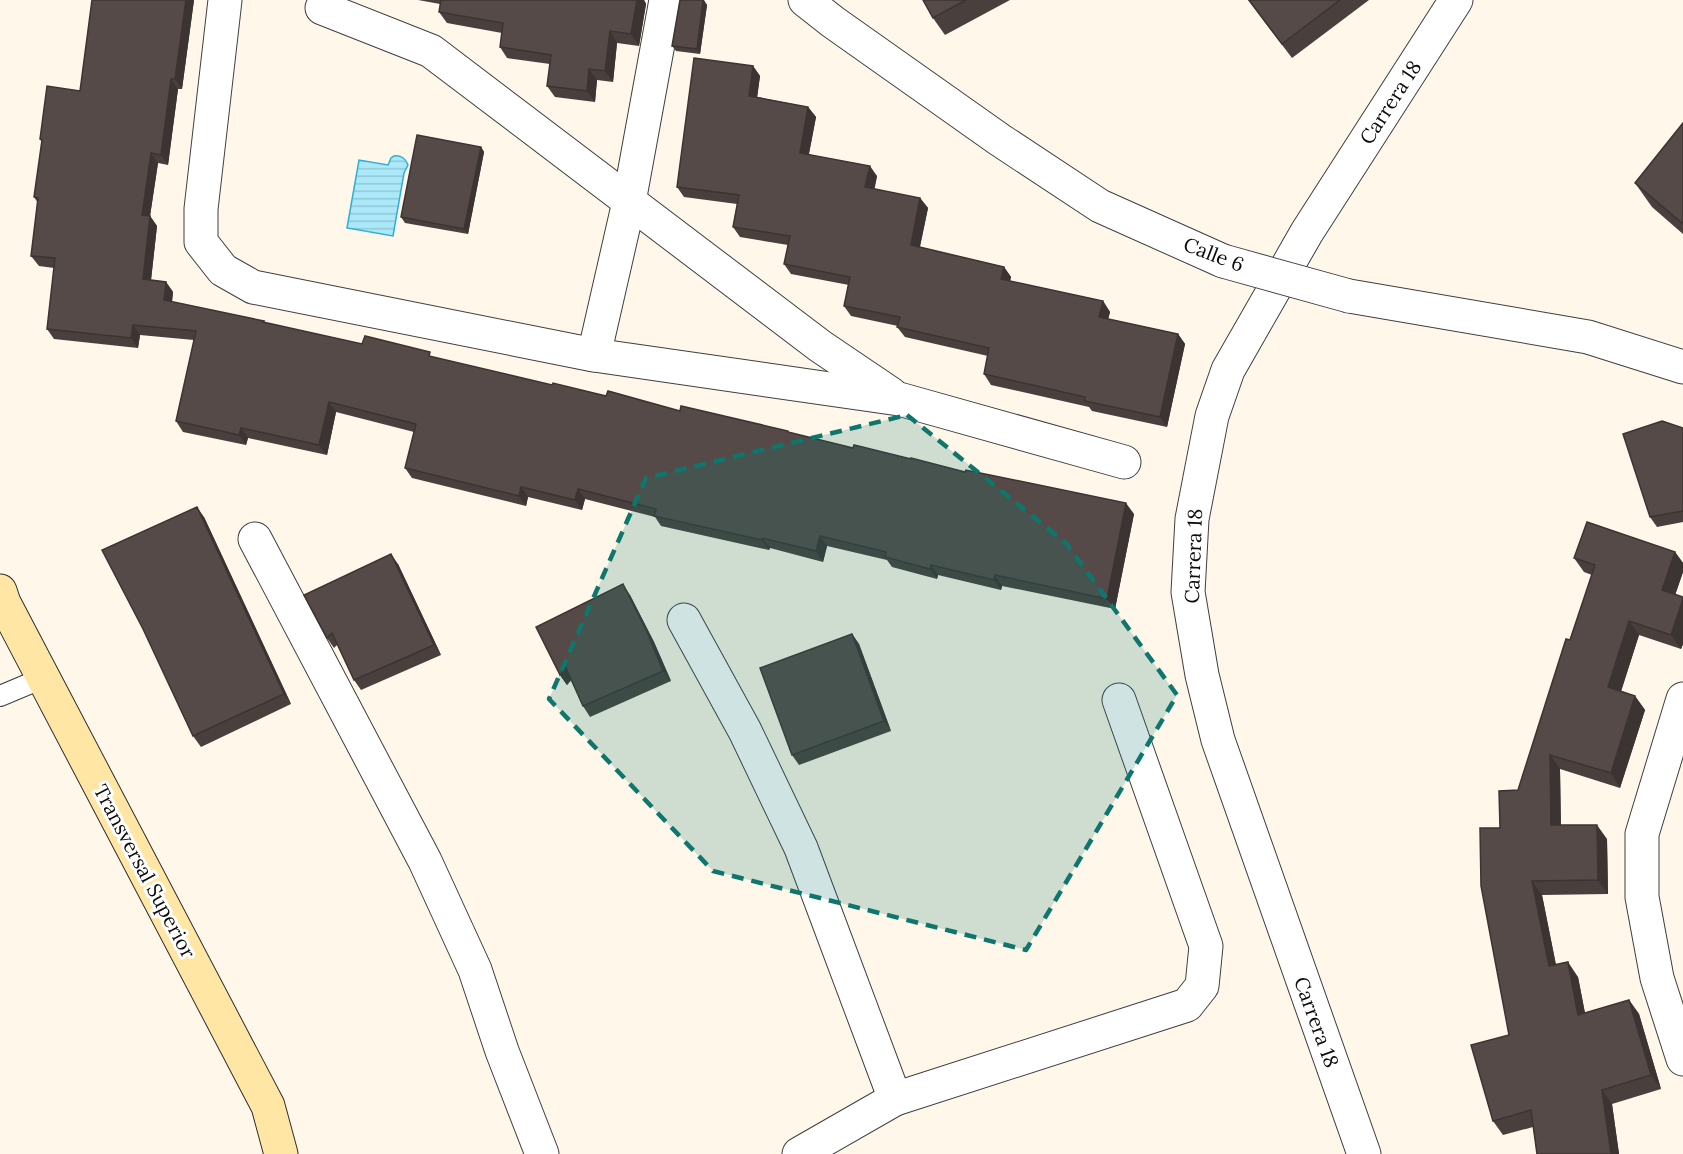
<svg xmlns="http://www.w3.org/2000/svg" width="1683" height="1154" font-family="Lora,serif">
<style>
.water{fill:url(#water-rules);stroke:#2eaed5;stroke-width:1.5}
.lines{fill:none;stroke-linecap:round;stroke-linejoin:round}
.service-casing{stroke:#3f3f3f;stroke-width:22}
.minor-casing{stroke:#3f3f3f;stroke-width:35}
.secondary-casing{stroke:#2e2e2e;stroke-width:35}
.service{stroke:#fff;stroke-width:20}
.minor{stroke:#fff;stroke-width:33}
.secondary{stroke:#ffe6a5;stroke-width:33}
.minor-bridge-casing{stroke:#3f3f3f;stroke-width:35;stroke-linecap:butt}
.minor-bridge{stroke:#fff;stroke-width:33}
.wall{fill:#49403d}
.shaded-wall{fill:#3c3432}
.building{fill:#554a47;stroke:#3c3432;stroke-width:1.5}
.marked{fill:#0f766e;fill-opacity:0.2;stroke:#0f766e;stroke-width:4.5;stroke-dasharray:12 8;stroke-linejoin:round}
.labels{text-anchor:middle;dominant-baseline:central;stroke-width:6;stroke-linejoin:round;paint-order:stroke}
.street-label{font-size:20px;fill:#0c0c0c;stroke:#fff}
</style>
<defs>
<pattern id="water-rules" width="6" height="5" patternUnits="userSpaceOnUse" patternTransform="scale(1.5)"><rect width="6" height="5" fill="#abe9fa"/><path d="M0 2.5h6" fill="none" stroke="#92c7d5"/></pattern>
</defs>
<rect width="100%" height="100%" fill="#fff7ea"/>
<path class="water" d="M394 156C401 155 406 159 408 165L404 173 393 236 347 228 359 160 388 165 391 158Z"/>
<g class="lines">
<defs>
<polyline id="service" points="0,696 43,678"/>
<g id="minor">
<polyline points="225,0 201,209 201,242 223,270 253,287 594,355 899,399 1124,462"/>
<polyline points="805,0 833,22 1000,140 1100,206 1223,261"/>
<polyline points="322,8 431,51 820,346 891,394"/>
<polyline points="1349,296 1588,337 1683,367"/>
<polyline points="594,355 629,202 666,0"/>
<polyline points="255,539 425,861 475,970 502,1051 542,1154"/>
<polyline points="684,620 745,731 801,848 895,1099"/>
<polyline points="1683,699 1642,834 1642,897 1657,978 1683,1059"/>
<polyline points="799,1154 895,1099 1187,1005 1202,986 1206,946 1119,700"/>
<polyline points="1364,1154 1218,740 1202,675 1188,592 1192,519 1212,416 1228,370 1307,232 1456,0"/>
</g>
<polyline id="secondary" points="0,591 4,603 268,1106 281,1154"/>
</defs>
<use href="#service" class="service-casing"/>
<use href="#minor" class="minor-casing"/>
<use href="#secondary" class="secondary-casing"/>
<use href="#service" class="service"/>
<use href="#minor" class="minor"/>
<use href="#secondary" class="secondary"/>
<defs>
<polyline id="minor-bridge" points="1223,261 1349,296"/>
</defs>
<use href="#minor-bridge" class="minor-bridge-casing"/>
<use href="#minor-bridge" class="minor-bridge"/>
</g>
<g class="wall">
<polygon points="194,0 182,89 178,89 168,165 158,163 150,216 157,226 151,280 166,282 173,292 172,302 264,321 265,323 362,344 433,357 552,385 790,433 853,448 965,472 1134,514 1115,609 1002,586 1001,590 938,575 937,579 892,567 887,560 827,546 823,562 770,548 769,550 661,526 655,517 585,499 582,510 528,497 526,506 412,478 405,468 414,432 336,412 327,455 248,438 246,445 183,432 176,421 194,340 140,335 138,348 54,339 47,329 54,268 39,266 31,256 38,203 34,197 42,142 40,139 80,91"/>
<polygon points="418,0 644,0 646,4 639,46 617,43 613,82 597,80 595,102 555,97 547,86 550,64 507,58 500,47 502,33 447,23 439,12 440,4"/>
<polygon points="680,0 704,0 707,5 700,54 676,51 672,46"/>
<polygon points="923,0 1010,0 945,35 933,18"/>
<polygon points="1248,0 1369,0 1292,58"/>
<polygon points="753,66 760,76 757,97 808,107 816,117 809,154 877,176 874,189 920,198 928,208 920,247 1004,267 1011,277 1010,281 1103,301 1110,312 1108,319 1178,334 1185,344 1167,427 1092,411 1089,407 991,385 984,374 988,356 905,337 897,327 898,326 851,316 844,306 849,285 791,274 784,264 788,245 740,237 733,227 737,204 684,197 677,187"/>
<polygon points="1683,123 1683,234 1652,207 1635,183"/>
<polygon points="481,147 484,152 468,234 405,223 401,217"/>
<polygon points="1683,428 1683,522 1657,527 1650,517"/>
<polygon points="204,517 291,704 201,747 193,736"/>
<polygon points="1675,552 1683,563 1683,572 1675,595 1683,597 1683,644 1681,649 1639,635 1621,691 1635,696 1645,710 1620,788 1560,769 1561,825 1607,839 1608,894 1542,895 1556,965 1578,977 1585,1013 1629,1000 1639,1014 1661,1089 1612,1104 1619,1154 1537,1154 1533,1127 1503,1135 1493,1121 1509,1035 1500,828 1518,790 1592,575 1584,572 1574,558"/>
<polygon points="398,564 441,655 361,690 354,680 338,644 334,648 327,638"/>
<polygon points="630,595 654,642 671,681 590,717 583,706 571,680 567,685 560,675"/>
<polygon points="852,634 859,644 891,731 799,765 792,755"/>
</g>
<g class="shaded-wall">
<polygon points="186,0 194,0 182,89 175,79"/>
<polygon points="637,0 644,0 646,4 639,46 631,34"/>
<polygon points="703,0 707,5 700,54 697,49"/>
<polygon points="610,31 617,43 613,82 605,71"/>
<polygon points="753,66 760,76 756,106 749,96"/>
<polygon points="589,69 597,80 595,102 587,91"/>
<polygon points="171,79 178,89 168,165 161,155"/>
<polygon points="808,107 816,117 807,163 800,153"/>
<polygon points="481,147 484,152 468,234 464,229"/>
<polygon points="151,153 158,163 150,216 157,226 150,289 143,279 142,215"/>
<polygon points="870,166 877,176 873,197 865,187"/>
<polygon points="920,198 928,208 918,255 911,245"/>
<polygon points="1004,267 1011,277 1008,289 1001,279"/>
<polygon points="166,282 173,292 171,310 164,300"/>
<polygon points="1103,301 1110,312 1106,328 1099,317"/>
<polygon points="133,325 140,335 138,348 131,338"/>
<polygon points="1178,334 1185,344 1167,427 1160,417"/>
<polygon points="329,402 336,412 327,455 319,445"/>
<polygon points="241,428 248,438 246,445 239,435"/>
<polygon points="521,487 528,497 526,506 519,496"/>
<polygon points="578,489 585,499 582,510 575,500"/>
<polygon points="1126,503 1134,514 1115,609 1107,599"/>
<polygon points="197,507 204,517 291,704 284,694"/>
<polygon points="820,536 827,546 823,562 816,551"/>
<polygon points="762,538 770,548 769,550 762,540"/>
<polygon points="1675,552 1683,563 1683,572 1672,604 1662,590"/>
<polygon points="391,554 398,564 441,655 434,645"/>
<polygon points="931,565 938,575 937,579 930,569"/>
<polygon points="995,575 1002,586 1001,590 994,580"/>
<polygon points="623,584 630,595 654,642 671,681 663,671"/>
<polygon points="1683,599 1683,644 1681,649 1671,635"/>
<polygon points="1629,621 1639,635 1618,701 1608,687"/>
<polygon points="852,634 859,644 891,731 884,721"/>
<polygon points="566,668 573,678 567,685 560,675"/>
<polygon points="1635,696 1645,710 1620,788 1611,773"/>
<polygon points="1550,755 1560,769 1561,840 1551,825"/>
<polygon points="1597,825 1607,839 1608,894 1598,880"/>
<polygon points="1532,881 1542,895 1559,980 1549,966"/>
<polygon points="1568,962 1578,977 1588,1029 1578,1015"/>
<polygon points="1629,1000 1639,1014 1661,1089 1651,1075"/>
<polygon points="1602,1090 1612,1104 1619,1154 1611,1154"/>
</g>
<g class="building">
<polygon points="92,0 186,0 175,79 171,79 161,155 151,153 142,215 150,216 143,279 166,282 164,300 264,321 263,322 362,344 365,336 430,352 429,356 552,385 553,383 606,396 608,391 680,411 681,406 788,431 788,432 853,448 854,445 911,459 911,458 965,472 966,470 1126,503 1107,599 995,575 994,580 931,565 930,569 885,557 886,552 820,536 816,551 762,538 762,540 654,516 656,509 578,489 575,500 521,487 519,496 405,468 416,424 329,402 319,445 241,428 239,435 176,421 196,331 133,325 131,338 47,329 55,258 31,256 38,198 34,197 42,140 40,139 47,86 80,91"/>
<polygon points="441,0 637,0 631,34 610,31 605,71 589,69 587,91 547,86 551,55 500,47 503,23 439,12"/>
<polygon points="680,0 703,0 697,49 672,46"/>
<polygon points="923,0 966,0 933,18"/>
<polygon points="1249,0 1340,0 1282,44"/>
<polygon points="694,58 753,66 749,96 808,107 800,153 870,166 865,187 920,198 911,245 1004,267 1001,279 1103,301 1099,317 1178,334 1160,417 1085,401 1085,397 984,374 989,348 897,327 900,317 844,306 850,277 784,264 790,236 733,227 739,195 677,187"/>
<polygon points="1683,123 1683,224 1635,183"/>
<polygon points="417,135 481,147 464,229 401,217"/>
<polygon points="1662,421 1683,428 1683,511 1650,517 1623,434"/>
<polygon points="197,507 284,694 193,736 143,629 102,550"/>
<polygon points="1587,522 1675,552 1662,590 1683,597 1683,599 1671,635 1629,621 1608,687 1635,696 1611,773 1550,755 1551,825 1597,825 1598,880 1532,881 1549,966 1568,962 1578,1015 1629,1000 1651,1075 1602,1090 1611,1154 1537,1154 1531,1110 1493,1121 1471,1045 1509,1035 1481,886 1480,828 1500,828 1499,791 1518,790 1566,639 1570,640 1595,565 1574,558"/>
<polygon points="391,554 434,645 354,680 332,633 327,638 304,595"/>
<polygon points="623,584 647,632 663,671 583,706 566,668 560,675 536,627"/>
<polygon points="852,634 884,721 792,755 760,668"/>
</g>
<path class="marked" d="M907 415 1066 543 1177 695 1026 950 713 871 549 699 646 478Z"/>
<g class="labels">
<g class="street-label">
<text transform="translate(1390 102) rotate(-57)">Carrera 18</text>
<text transform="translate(1214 254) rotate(21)">Calle 6</text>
<text transform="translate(1193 556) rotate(-88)">Carrera 18</text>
<text transform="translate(145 871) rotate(62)">Transversal Superior</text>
<text transform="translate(1317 1022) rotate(70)">Carrera 18</text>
</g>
</g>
</svg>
